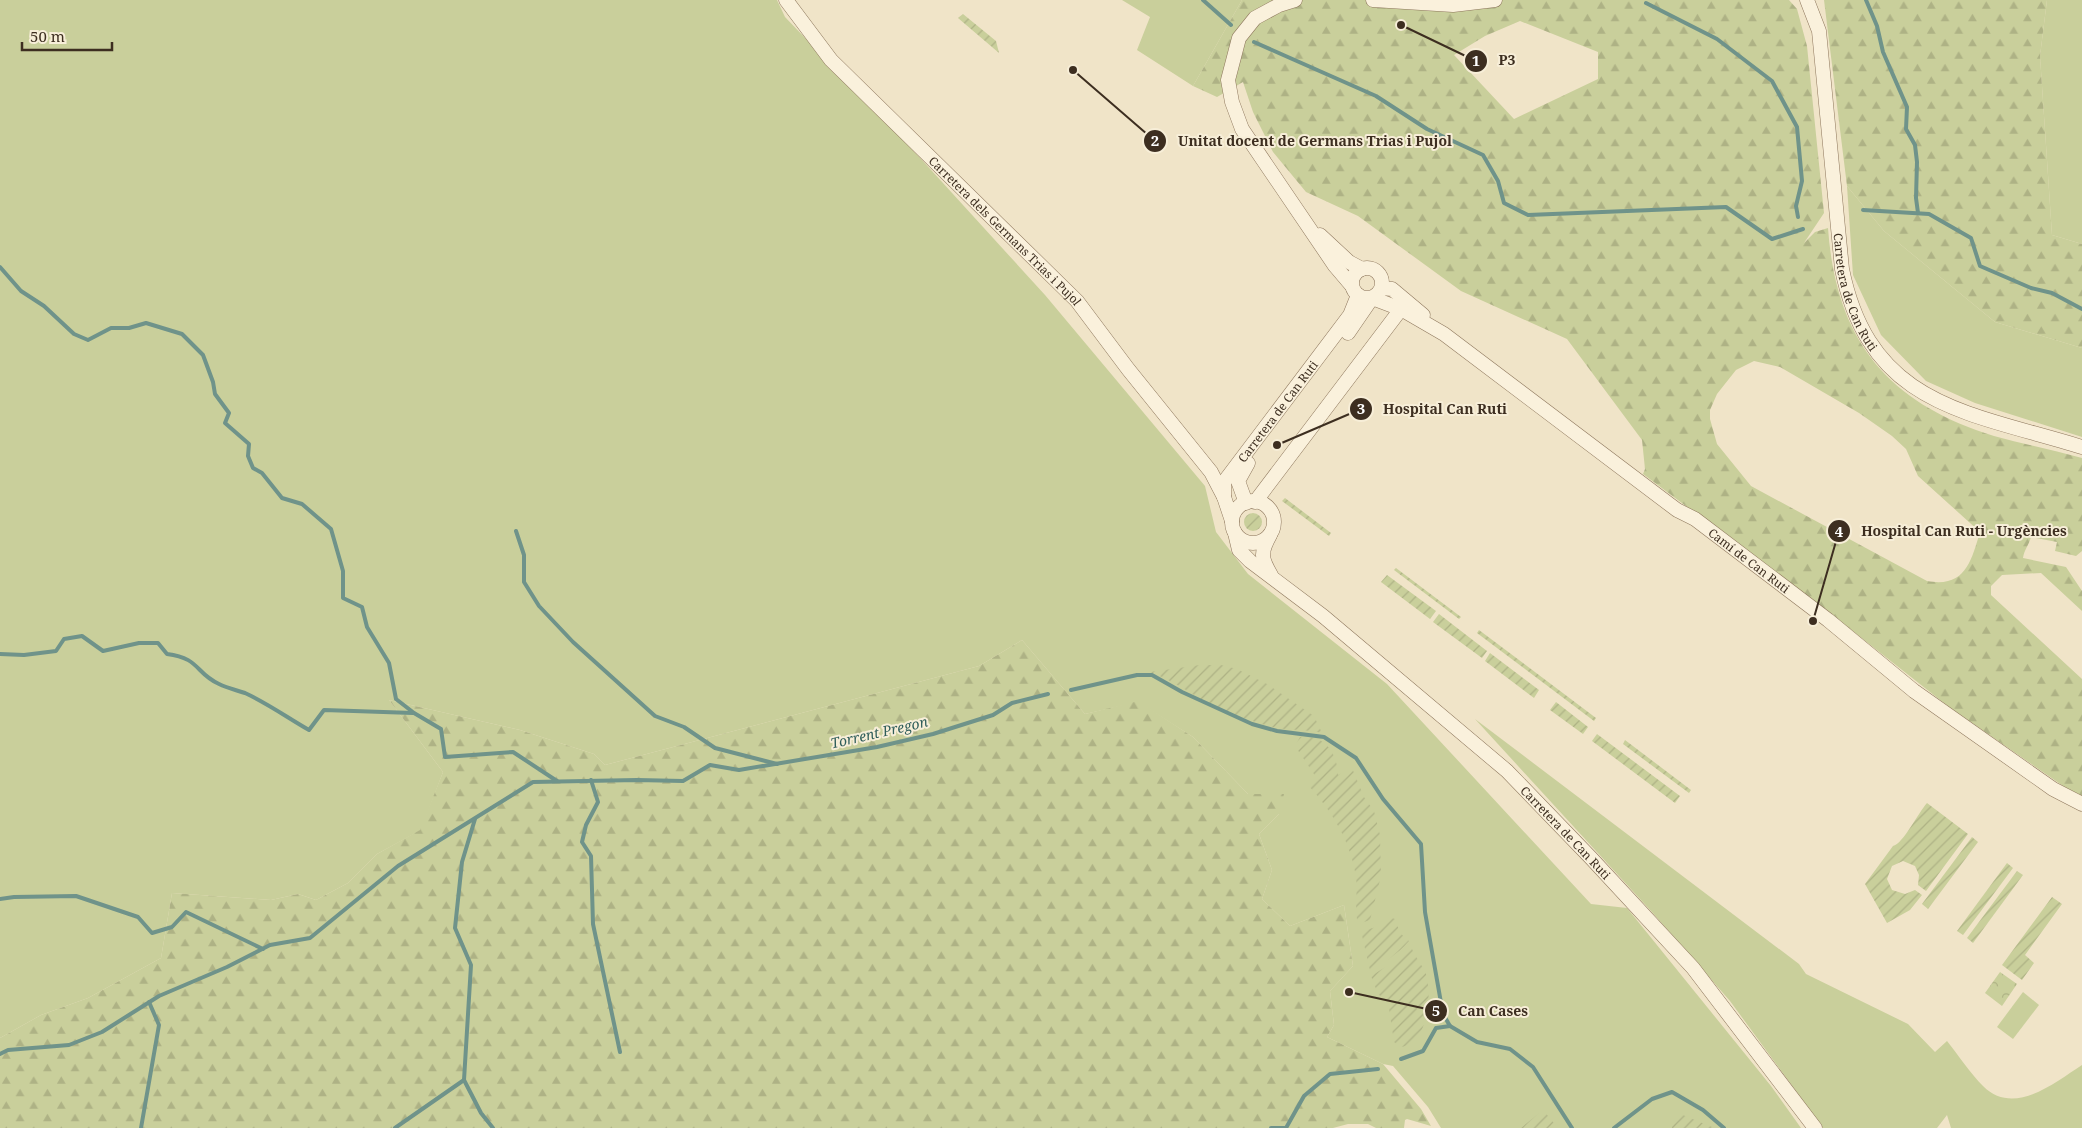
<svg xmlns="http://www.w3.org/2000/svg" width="2082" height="1128" font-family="'Noto Serif',serif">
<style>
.grass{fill:#c9cf9b}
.forest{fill:url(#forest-firs);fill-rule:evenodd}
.park{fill:url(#park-crowns)}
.garden{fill:url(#garden-furrows)}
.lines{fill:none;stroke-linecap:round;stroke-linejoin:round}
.stream{stroke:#6f938a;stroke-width:4}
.minor-casing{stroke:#8d765c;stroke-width:15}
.minor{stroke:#faf1dc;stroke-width:14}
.labels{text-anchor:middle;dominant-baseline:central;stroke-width:4;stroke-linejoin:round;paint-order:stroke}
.street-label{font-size:12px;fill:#3d2e20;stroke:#f7eed8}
.water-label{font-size:14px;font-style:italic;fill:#2f5d5a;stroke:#f7eed8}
.leader{fill:none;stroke:#3d2e20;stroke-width:2}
.callout-dot{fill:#3d2e20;stroke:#f7eed8;stroke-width:2}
.mark-label{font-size:15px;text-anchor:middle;font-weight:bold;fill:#fff}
.callout-label{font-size:14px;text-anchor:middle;font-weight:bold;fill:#3d2e20;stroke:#f7eed8;stroke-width:4;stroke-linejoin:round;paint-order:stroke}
</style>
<defs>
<pattern id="forest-firs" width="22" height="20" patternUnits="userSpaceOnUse" patternTransform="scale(1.25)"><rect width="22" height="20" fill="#c9cf9b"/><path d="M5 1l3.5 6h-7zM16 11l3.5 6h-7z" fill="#aeb285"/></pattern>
<pattern id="park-crowns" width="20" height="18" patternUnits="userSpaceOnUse" patternTransform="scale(1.25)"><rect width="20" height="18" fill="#c9cf9b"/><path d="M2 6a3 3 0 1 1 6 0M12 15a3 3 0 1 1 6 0" fill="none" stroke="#aeb285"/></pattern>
<pattern id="garden-furrows" width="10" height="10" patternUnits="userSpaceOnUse" patternTransform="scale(1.25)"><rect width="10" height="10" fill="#c9cf9b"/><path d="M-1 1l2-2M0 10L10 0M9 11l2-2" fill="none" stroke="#aeb285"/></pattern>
</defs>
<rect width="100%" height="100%" fill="#f0e4c8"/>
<g class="grass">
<polygon points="0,0 777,0 785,17 922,160 1045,295 1205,486 1216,532 1248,574 1387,684 1591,904 1627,908 1771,1086 1801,1128 1441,1128 1428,1107 1393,1066 1383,1064 1327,1037 1334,1025 1330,991 1353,966 1344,905 1290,926 1262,899 1272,870 1259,834 1279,814 1248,794 1193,737 1138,702 1085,714 1022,640 979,666 605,765 594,754 520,730 389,700 443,772 421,830 377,854 348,883 316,900 298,894 271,900 172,893 161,958 88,998 41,1015 0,1038"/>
<polygon points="1122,0 1242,0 1193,86 1137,50 1150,17"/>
<polygon points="2047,0 2082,0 2082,244 2052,235 2040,56"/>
<polygon points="1847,186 1884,231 1995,322 2082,348 2082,437 1975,403 1926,381 1881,335 1853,275"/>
<path d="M1475 719 1799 964 1806 974 1908 1024 1935 1052 1947 1041C1959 1056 1970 1073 1983 1086 2014 1117 2054 1083 2082 1065V1128H1951L1947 1115 1937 1128H1823L1730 1001 1651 911Z"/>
<polygon points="2023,992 2039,1005 2013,1039 1997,1027"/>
</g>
<g class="forest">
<path d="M1242 0H1789L1797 9 1807 46 1824 213 1804 243 1815 232 1828 228C1836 341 1888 403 1994 436 2023 444 2053 450 2082 458V551L2076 556 2055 551 2057 542 2031 537C2029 545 2024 550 2023 558L2066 567 2082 591V611L2041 573 2002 575 1991 586V595L2082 679V799L1949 707 1840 621 1643 474 1645 469 1642 440 1567 339 1461 291 1358 216 1306 192 1273 152 1253 112 1243 82 1217 97 1193 86ZM1520 21 1598 52V79L1514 119 1454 55 1485 36ZM1754 361 1780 367 1859 413 1892 436 1906 449 1918 476 1980 532C1971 562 1965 588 1927 581L1751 486 1717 444 1710 419V410L1717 394 1736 370Z"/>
<polygon points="1824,0 2047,0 2040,56 2052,235 2082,244 2082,348 1995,322 1884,231 1847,186"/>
<polygon points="1022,640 1085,714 1138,701 1193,737 1248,794 1284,794 1279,814 1259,834 1272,870 1262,899 1290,926 1344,905 1353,966 1330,991 1334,1025 1327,1037 1383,1064 1421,1109 1431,1126 1407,1119 1405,1120 1404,1128 1376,1128 1368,1124 1348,1124 1333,1128 0,1128 0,1038 41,1015 88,998 161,958 172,893 271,900 298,894 316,900 348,883 377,854 420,830 443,772 389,700 520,730 594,754 605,765 979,666"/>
</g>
<polygon class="park" points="2000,972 2017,984 2002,1006 1985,993"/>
<g class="garden">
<polygon points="963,14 996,41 999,53 958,18"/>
<polygon points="1285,498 1331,533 1329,536 1282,501"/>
<circle cx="1253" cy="522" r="9"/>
<polygon points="1396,568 1461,617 1459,619 1394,570"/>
<polygon points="1387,575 1436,611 1430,619 1381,582"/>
<polygon points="1439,614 1487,651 1482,658 1433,622"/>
<polygon points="1479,630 1596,718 1594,721 1477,633"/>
<polygon points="1490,653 1539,690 1534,698 1485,661"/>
<path d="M1200 665H1221L1237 669 1267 684 1314 716 1322 733C1303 728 1284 732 1265 725 1250 720 1233 715 1218 708 1195 697 1175 681 1150 672Z"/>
<polygon points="1556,702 1588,727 1583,734 1550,710"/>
<polygon points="1597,734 1680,796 1675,803 1592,741"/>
<path d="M1300 737C1325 735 1337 752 1338 775L1352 768 1364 797 1374 811 1380 835 1381 876 1370 920 1358 924C1354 909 1358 893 1356 877 1351 842 1332 811 1308 785L1318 780 1295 746Z"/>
<polygon points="1625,740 1691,790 1689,793 1623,744"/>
<path d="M1927 803 1968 834 1926 891 1918 885 1919 875 1915 866 1903 861 1892 866 1887 879 1892 890 1905 894 1915 890 1922 895 1910 910 1887 923 1865 884 1893 846C1903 844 1918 813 1927 803Z"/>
<polygon points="1972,837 1978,842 1928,909 1922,904"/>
<polygon points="2007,863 2013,868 1963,935 1957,931"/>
<polygon points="2017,871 2023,875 1973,943 1967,938"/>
<polygon points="2052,897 2062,904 2025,955 2034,963 2022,980 2002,965"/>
<path d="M1392 918 1395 919 1400 933 1409 941C1397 955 1382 962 1371 975L1361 931 1373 928Z"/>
<path d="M1411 946C1414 956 1422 964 1426 974 1432 994 1429 1043 1401 1047L1394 1042 1388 1002 1378 994 1371 976 1400 958Z"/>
<polygon points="1543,1110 1558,1128 1521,1128"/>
<polygon points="1678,1113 1712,1127 1713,1128 1672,1128 1672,1120"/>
</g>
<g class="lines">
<g class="stream">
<polyline points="1203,0 1231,25"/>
<polyline points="1866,0 1877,26 1883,52 1907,107 1906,129 1915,145 1917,162 1916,198 1918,213"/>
<polyline points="1646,3 1717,39 1772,81 1797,127 1802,181 1796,206 1798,217"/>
<polyline points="1254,42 1376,96 1427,129 1483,155 1498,181 1504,203 1528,215 1726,207 1772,239 1803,229"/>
<polyline points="1863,210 1929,214 1971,238 1980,266 2031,288 2052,293 2082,309"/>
<polyline points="0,267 21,291 44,306 74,334 88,340 111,328 129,328 146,323 182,334 203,355 213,382 215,394 229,413 225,423 249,444 248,456 253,468 262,473 282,498 302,504 331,529 343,571 343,598 362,607 367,627 389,663 396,699 414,713 441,729 445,757 513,752 557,781"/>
<polyline points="516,531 524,555 524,582 539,606 573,642 655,716 684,727 715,748 777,764"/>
<path d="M0 654 24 655 56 651 64 639 82 636 103 651 139 643H158L167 654C200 658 195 673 219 684 227 688 236 690 245 693 267 703 288 718 309 730L324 710 413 713"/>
<polyline points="1071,690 1137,675 1152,675 1182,692 1252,724 1277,731 1324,737 1356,758 1383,799 1421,844 1425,912 1443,1014 1450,1026 1477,1042 1510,1049 1533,1067 1572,1128"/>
<polyline points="591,780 598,802 586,825 582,842 591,856 593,924 620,1052"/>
<polyline points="475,819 462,862 455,928 471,965 464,1080 481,1113 493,1128"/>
<polyline points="0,899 14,897 76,896 138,917 152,933 172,927 186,912 263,949"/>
<polyline points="0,1054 8,1050 69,1045 102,1032 159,996 227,967 270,945 310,938 398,866 533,782 637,780 683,781 710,765 739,770 877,747 933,734 993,715 1012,703 1048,694"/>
<polyline points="1401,1059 1423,1051 1436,1028 1450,1026"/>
<polyline points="141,1128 159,1025 149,1002"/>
<polyline points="395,1128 464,1080"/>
<polyline points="1271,1128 1286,1128 1304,1096 1330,1074 1378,1069"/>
<polyline points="1614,1128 1652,1099 1672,1092 1703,1110 1724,1128"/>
</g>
<defs>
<g id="minor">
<path id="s1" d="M786 0 831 60 1077 301 1128 369 1211 472 1224 497"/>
<polyline points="1295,0 1279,5 1255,18 1239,38 1228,80 1232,102 1242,129 1335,266 1352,286"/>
<polyline points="1373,0 1453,5 1495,0"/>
<path id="s2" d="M1807 0 1819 31 1842 269C1870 407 1969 412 2082 447"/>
<polyline points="1320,235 1349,262 1362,269"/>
<circle cx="1367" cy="283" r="15"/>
<polyline points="1382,288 1392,289 1423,315"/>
<path id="s3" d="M1372 298 1401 309 1444 334 1677 510 1695 519 1828 620 1914 691 2053 789 2082 804"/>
<polyline points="1348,333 1372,298"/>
<circle cx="1253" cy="522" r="21"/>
<polyline points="1255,502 1401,309"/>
<polyline points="1246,503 1238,481 1248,463"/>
<path id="s4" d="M1232 521 1224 497V482L1350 315 1358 295"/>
<path id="s5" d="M1235 533 1239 550 1250 561 1323 616 1507 771 1591 858 1693 968 1815 1128"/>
<path d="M1270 535C1260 553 1261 558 1271 575"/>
</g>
</defs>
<use href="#minor" class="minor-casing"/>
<use href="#minor" class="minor"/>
</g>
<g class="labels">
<g class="street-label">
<text stroke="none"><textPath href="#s1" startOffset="319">Carretera dels Germans Trias i Pujol</textPath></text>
<text stroke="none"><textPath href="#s2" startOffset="298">Carretera de Can Ruti</textPath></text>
<text stroke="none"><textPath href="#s4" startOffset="129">Carretera de Can Ruti</textPath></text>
<text stroke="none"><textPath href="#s3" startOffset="461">Camí de Can Ruti</textPath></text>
<text stroke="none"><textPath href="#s5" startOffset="450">Carretera de Can Ruti</textPath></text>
</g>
<g class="water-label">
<text transform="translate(879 732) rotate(-13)">Torrent Pregon</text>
</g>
</g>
<path class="leader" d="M1401 25L1476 61M1073 70L1155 141M1277 445L1361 409M1813 621L1839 531M1349 992L1436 1011"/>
<g class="callout-dot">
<circle cx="1401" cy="25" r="5"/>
<circle cx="1073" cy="70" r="5"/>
<circle cx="1277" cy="445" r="5"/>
<circle cx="1813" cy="621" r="5"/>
<circle cx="1349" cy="992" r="5"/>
<circle cx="1476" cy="61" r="12"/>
<circle cx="1155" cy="141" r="12"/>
<circle cx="1361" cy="409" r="12"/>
<circle cx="1839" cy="531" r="12"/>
<circle cx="1436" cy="1011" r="12"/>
</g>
<g class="mark-label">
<text x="1476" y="66">1</text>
<text x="1155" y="146">2</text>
<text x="1361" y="414">3</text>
<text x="1839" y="537">4</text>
<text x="1436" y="1016">5</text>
</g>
<g class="callout-label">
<text x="1507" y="65">P3</text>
<text x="1315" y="146">Unitat docent de Germans Trias i Pujol</text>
<text x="1445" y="414">Hospital Can Ruti</text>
<text x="1964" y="536">Hospital Can Ruti - Urgències</text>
<text x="1493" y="1016">Can Cases</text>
</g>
<path d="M22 42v8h90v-8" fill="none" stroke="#3d2e20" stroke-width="2.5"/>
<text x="30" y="42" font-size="15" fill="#3d2e20" stroke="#f7eed8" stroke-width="4" paint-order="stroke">50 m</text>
</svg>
